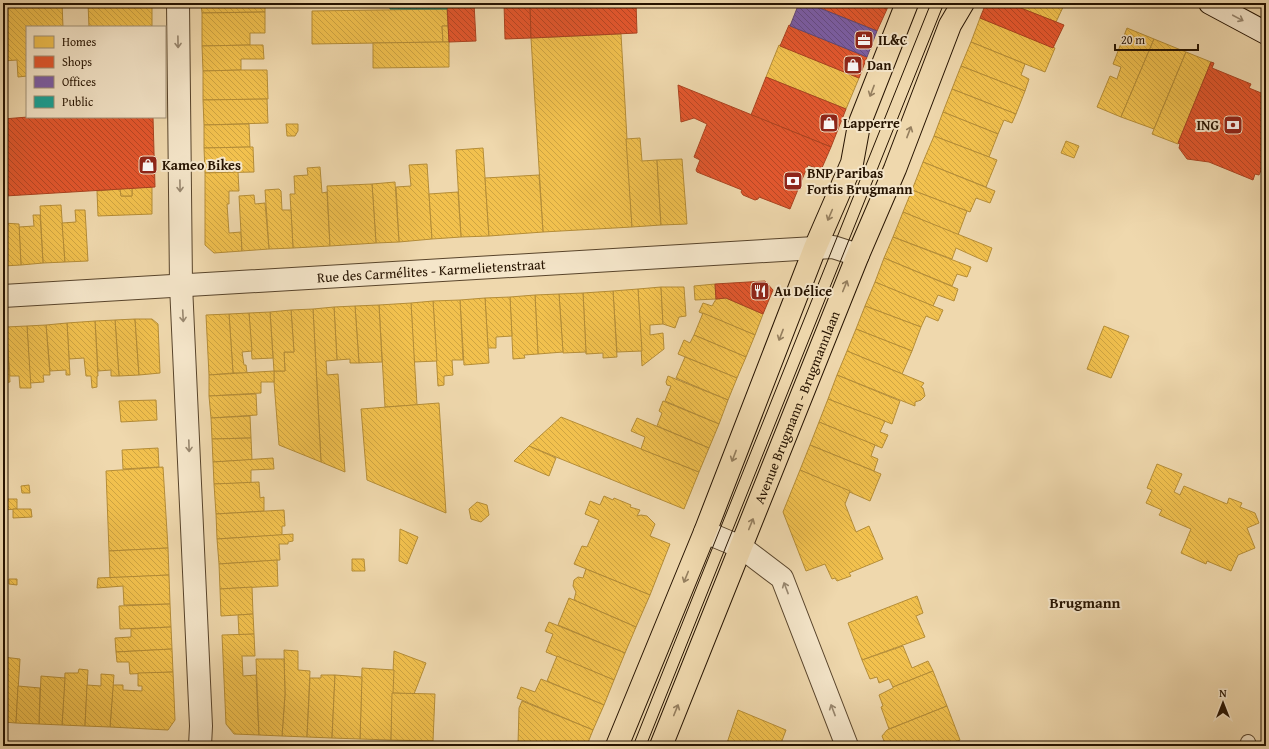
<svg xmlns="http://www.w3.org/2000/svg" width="1269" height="749" font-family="'Gentium Book Plus',serif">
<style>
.homes{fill:url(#homes-back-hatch);stroke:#b58d37}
.shops{fill:url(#shops-back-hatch);stroke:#ab4320}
.offices{fill:url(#offices-back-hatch);stroke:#624875}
.public{fill:url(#public-back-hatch);stroke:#1c786a}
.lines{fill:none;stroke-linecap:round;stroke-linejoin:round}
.lane-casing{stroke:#58442b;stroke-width:16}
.street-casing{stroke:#58442b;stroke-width:24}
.secondary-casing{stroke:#261300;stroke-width:24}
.primary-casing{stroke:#261300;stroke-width:24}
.lane{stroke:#f5e6ca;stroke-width:14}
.street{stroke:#f5e6ca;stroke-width:22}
.secondary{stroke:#f5e6ca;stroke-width:22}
.primary{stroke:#efd8ad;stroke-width:22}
.tram{stroke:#261300;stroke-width:1}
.oneway{stroke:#98876f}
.oneway2{stroke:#957f5f}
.labels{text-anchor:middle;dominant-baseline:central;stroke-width:4;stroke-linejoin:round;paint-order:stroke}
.poi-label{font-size:14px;font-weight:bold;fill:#261300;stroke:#f5e6ca;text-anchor:start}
.street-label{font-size:14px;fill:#261300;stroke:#f5e6ca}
.neighbourhood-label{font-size:15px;font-weight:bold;fill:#261300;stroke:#f5e6ca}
</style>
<defs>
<pattern id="homes-back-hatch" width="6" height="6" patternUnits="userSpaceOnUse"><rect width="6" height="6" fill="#f2c14e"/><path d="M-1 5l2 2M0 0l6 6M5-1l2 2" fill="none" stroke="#cfa542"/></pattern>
<pattern id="shops-back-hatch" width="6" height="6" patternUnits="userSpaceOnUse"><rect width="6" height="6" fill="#e4572e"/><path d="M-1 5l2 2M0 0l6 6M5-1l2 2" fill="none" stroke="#b94725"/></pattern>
<pattern id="offices-back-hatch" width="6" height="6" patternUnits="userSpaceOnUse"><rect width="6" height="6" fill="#7b5ea7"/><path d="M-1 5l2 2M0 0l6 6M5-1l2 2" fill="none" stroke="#654c86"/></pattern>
<pattern id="public-back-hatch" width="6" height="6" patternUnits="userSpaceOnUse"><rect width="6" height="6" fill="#17a398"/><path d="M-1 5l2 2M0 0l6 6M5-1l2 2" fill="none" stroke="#15847a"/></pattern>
</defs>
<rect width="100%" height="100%" fill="#efd8ad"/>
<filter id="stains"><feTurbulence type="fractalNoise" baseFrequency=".005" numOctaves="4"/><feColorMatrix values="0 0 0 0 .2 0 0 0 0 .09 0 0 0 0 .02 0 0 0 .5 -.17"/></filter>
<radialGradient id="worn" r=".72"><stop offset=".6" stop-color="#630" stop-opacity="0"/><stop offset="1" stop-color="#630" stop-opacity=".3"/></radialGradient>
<g class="homes">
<polygon points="3,3 62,3 63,27 27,27 27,76 18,77 17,60 3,61"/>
<polygon points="88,3 152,3 152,27 89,27"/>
<polygon points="201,3 265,3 265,12 202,13"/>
<polygon points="1008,3 1065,3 1056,22"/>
<polygon points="447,9 448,26 442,26 443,42 312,44 312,11"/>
<polygon points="265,12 265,33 250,33 250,45 202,46 202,13"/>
<polygon points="980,18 1055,48 1045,72 971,42"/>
<polygon points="442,26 448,26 449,42 443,42"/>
<polygon points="1127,28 1154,39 1121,117 1097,107 1110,76 1117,79 1121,67 1113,64"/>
<polygon points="621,34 632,227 543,232 531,38"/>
<polygon points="1154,39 1186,52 1154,129 1121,117"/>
<polygon points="443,42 449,42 449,67 373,68 373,43"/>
<polygon points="971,42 1025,64 1021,75 1029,79 1025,91 961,66"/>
<polygon points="250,45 263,45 264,59 241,59 241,70 203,71 202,46"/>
<polygon points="779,45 859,78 846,109 766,77"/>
<polygon points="1186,52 1211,62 1178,144 1152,134"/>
<polygon points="961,66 1025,91 1016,114 952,89"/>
<polygon points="241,70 267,70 268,99 203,100 203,71"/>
<polygon points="952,89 1016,114 1012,123 1004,120 998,134 943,112"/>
<polygon points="267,99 268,123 204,125 203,100"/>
<polygon points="943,112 998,134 989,157 934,136"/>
<polygon points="249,124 250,147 204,148 204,125"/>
<polygon points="286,124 298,124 298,131 295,136 287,136"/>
<polygon points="934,136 997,160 986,187 923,162"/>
<polygon points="640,138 642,161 657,160 661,225 632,227 626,139"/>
<polygon points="1066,141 1079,146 1074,158 1061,153"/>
<polygon points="250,147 253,147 254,172 205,173 204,148"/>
<polygon points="483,148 489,236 461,237 456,150"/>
<polygon points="682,159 687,224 661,225 657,160"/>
<polygon points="923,162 995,191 990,203 976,198 970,212 912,190"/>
<polygon points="427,164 432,239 399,242 396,187 411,186 409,165"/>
<polygon points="320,167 322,193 327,192 330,246 293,248 290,194 295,194 294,176 308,175 307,168"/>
<polygon points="238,172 239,191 229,191 229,204 227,204 229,233 241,232 242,251 214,253 205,245 205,173"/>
<polygon points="539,175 543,232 489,236 485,178"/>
<polygon points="395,182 399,242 376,243 372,184"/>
<polygon points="372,184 376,243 330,246 327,186"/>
<polygon points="152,187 152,214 98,216 97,191 120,189 121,196 132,196 132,188"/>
<polygon points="132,188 132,196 121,196 120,189"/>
<polygon points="279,189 281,191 282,210 291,210 293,248 269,249 265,190"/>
<polygon points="912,190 967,211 958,235 903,212"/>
<polygon points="458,192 461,237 432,239 429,194"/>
<polygon points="254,195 255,204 265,203 269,249 242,251 239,196"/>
<polygon points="61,205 65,262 43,263 40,206"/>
<polygon points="75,210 85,210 88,261 65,262 62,223 76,222"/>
<polygon points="903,212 992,248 987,262 956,248 952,259 893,237"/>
<polygon points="33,215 40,215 43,263 21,265 19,227 34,226"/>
<polygon points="3,223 19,224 21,265 3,266"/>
<polygon points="893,237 971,267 967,277 957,274 952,286 884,258"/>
<polygon points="884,258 958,289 954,301 938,295 933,306 875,282"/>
<polygon points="875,282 943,310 938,321 926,316 921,327 865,306"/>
<polygon points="715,284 716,299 695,300 694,286"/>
<polygon points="661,287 663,324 650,325 650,335 663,333 664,349 642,366 638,289"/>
<polygon points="661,287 684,287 686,316 679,317 675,328 663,324"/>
<polygon points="638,289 642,351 617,352 613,291"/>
<polygon points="613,291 617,357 603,358 603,353 586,354 583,293"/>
<polygon points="583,293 586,352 563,353 559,294"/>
<polygon points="559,294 563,352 538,354 535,295"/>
<polygon points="535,295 538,354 524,355 525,358 513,359 510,297"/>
<polygon points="510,297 512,336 496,337 496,348 488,348 485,298"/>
<polygon points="485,298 489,363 464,365 460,300"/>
<polygon points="726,298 763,314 755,335 699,312 703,303 712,306 716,299"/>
<polygon points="460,300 463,360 452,360 453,375 444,376 444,385 438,386 433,301"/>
<polygon points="433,301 437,361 414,362 411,303"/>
<polygon points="411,303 417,405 385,407 379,305"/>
<polygon points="379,305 382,362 359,363 355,306"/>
<polygon points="355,306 359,363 350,363 350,359 337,360 334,307"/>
<polygon points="865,306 921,327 912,351 856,329"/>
<polygon points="334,307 337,360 326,361 327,375 338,374 345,472 321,462 313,309"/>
<polygon points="313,309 321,462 279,445 274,382 274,371 285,371 284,352 294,352 291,310"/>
<polygon points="291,310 294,352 284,352 285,371 274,371 270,312"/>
<polygon points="270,312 273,358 252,359 249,313"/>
<polygon points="249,313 252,351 242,352 244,365 246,365 247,373 233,373 229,314"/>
<polygon points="703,313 755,335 746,357 694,335"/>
<polygon points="229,314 233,373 209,375 206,315"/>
<polygon points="135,319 139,375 119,376 115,320"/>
<polygon points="135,319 152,319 158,324 160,373 139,375"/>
<polygon points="115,320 119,376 111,376 111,370 98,371 95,321"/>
<polygon points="95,321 98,376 97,376 97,387 92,388 91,376 86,376 84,358 69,359 67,323"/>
<polygon points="67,323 70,375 66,375 66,370 50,371 46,325"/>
<polygon points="46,325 50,375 43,375 44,382 30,383 27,326"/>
<polygon points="27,326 31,388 20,388 19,376 10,376 6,327"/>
<polygon points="1104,326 1129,336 1111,378 1087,369"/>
<polygon points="6,327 10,382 3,383 3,328"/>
<polygon points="856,329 912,351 902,374 847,351"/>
<polygon points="694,335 746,357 737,378 678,354 684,340 690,343"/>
<polygon points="847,351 924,383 921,387 923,388 925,396 921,400 915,402 915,406 837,375"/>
<polygon points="685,357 737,378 728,400 676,378"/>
<polygon points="274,371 274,382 261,382 261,393 209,396 209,375"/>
<polygon points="837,375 900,401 892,424 828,399"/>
<polygon points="668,376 728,400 719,424 665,401 671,386 667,385 666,382"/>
<polygon points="256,394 257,415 211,418 209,396"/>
<polygon points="828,399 885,421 880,432 888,435 882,448 819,422"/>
<polygon points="156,400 157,420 121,422 119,401"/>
<polygon points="663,401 719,424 709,448 657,426 662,413 659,411"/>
<polygon points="439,403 446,513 367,480 361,409"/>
<polygon points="250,416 251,438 212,439 211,418"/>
<polygon points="561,417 699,472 684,509 529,446"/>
<polygon points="637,418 709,448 699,472 641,449 645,437 631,431"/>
<polygon points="819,422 875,445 871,456 878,459 874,471 810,445"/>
<polygon points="251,438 252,460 213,462 212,439"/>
<polygon points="810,445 881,474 870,501 800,470"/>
<polygon points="529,446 556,458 549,476 514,461"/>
<polygon points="158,448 159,467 123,469 122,450"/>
<polygon points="273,458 274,469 251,470 251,483 214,484 213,462"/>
<polygon points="1157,464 1182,474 1174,492 1180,495 1184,486 1227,504 1229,498 1242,503 1240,507 1255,513 1259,523 1247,528 1255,548 1238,555 1231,571 1207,561 1206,564 1181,553 1191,529 1159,515 1162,510 1146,503 1152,490 1147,488"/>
<polygon points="163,467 168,548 109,551 106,471"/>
<polygon points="800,470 850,491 845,504 856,532 869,526 883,559 849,573 851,576 837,581 835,578 832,579 825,564 806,571 783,512"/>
<polygon points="259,482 260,498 264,497 264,511 216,514 214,484"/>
<polygon points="29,485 30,493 22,493 21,486"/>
<polygon points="604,496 613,500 614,498 631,505 630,507 640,510 637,516 641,515 647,516 655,524 650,536 670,544 650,595 574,564 582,546 587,547 599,520 585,514 590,501 600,505"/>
<polygon points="3,499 17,499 17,509 3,510"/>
<polygon points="477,502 487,505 489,515 481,522 471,519 469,509"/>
<polygon points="13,509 31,509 32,517 13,518"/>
<polygon points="284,510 285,526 282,526 282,535 217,539 216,514"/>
<polygon points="400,529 418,537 407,564 399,561"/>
<polygon points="293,534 293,541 288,542 288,544 279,544 280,560 219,564 217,539"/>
<polygon points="168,548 169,575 110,578 109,551"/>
<polygon points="352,559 364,559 365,571 352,571"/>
<polygon points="277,560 278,586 220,589 219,564"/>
<polygon points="586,569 650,595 636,627 574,600 576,592 573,586 574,580 578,577 583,578"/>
<polygon points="169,575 170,604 124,605 123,586 97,588 98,578"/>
<polygon points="9,579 17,579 17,585 9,584"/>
<polygon points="252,587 253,614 221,616 220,589"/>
<polygon points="917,596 923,613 916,616 925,637 862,660 848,623"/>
<polygon points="569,598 636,627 625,653 558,625"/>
<polygon points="170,604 171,627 120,629 119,606"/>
<polygon points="253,614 254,634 239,635 238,615"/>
<polygon points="549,622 625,653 614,680 546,652 553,634 545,631"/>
<polygon points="171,627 172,649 116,652 115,638 131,637 131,629"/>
<polygon points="254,634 255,656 242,656 243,676 256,675 259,735 234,734 226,724 222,635"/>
<polygon points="903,646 912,668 928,661 933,671 893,687 889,679 879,683 877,677 870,679 862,660"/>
<polygon points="172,649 173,672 130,674 129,662 117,662 116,652"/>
<polygon points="284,650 298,651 298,670 310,671 307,737 282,736 285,694"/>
<polygon points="394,651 426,663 414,694 392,693"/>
<polygon points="557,656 614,680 604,705 547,681"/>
<polygon points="3,657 20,659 16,723 3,722"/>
<polygon points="256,659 284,659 285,694 282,736 259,735"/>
<polygon points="362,668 394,670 391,740 360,739"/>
<polygon points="79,669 88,670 85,726 62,725 65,673 78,673"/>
<polygon points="933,671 947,706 889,729 881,707 883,706 879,695 893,688 893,687"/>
<polygon points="173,672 175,720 168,730 110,727 113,685 123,685 123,690 142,691 142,686 138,686 138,673"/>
<polygon points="101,674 114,675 110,727 85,726 87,685 101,686"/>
<polygon points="321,675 335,675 332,738 307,737 310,678 321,678"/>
<polygon points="335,675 362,677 360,739 332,738"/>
<polygon points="41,676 65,678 62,725 39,724"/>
<polygon points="541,679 604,705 593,730 517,698 521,687 535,692"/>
<polygon points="18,686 40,688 39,724 16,723"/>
<polygon points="392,693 435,694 433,741 391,740"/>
<polygon points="522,701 593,730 587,745 518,745 519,708"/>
<polygon points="947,706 960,740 945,746 886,746 882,736 887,730"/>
<polygon points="738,710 786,730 780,746 726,746"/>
<polygon points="1230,742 1230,746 1201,746 1201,744"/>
</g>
<g class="shops">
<polygon points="447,3 474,3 476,41 449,42"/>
<polygon points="504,3 530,3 531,38 505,39"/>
<polygon points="530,3 636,3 637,33 531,38"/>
<polygon points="807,3 873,3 887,9 877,31"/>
<polygon points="873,3 889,3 887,9"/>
<polygon points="986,3 1008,3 1064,25 1053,48 980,18"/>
<polygon points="789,25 867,57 859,78 780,46"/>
<polygon points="1211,62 1214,63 1212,68 1251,84 1249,88 1266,95 1266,159 1259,175 1255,174 1253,180 1209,162 1187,159 1179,148 1180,144 1178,143"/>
<polygon points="766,77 846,109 831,147 751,115"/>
<polygon points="678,85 831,147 821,170 808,165 790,209 759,197 758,199 755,200 743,195 741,192 742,190 697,172 696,170 700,160 694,157 707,124 694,118 681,122"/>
<polygon points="28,117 153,117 155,187 5,196 3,166 3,119"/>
<polygon points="765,281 773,290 763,314 726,298 716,299 715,284"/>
</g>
<polygon class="offices" points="799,3 807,3 877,31 867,57 790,26"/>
<polygon class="public" points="389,3 447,3 447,9 390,9"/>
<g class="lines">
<defs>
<polyline id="lane" points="1248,742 1249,746"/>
<g id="street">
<polyline points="178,3 181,285 201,726 200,746"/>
<path id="s1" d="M3 296 815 248 833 247 858 255"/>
<polyline points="705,532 741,547 782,578 847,746"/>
</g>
<polyline id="secondary" points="1210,3 1266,33"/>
<g id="primary">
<polyline points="617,746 705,532 815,248 852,163 859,125 907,3"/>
<path id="s2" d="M661 746 858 255 895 169 950 25 963 3"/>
</g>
</defs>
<use href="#lane" class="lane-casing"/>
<use href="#street" class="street-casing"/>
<use href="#secondary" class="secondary-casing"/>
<use href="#primary" class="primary-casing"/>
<use href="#lane" class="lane"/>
<use href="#street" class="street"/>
<use href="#secondary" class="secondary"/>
<use href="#primary" class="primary"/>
<g class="tram">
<polyline points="633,746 931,3"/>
<polyline points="646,746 944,3"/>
</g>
</g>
<defs><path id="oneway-shaft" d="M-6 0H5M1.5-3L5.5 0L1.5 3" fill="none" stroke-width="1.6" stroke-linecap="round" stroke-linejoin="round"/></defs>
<g class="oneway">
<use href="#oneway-shaft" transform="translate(1238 18) rotate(28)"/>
<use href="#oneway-shaft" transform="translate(178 42) rotate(89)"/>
<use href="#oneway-shaft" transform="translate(180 186) rotate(89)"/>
<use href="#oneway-shaft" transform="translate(183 316) rotate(87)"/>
<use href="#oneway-shaft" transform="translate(189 446) rotate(88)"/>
<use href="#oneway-shaft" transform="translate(786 588) rotate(-111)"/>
<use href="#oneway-shaft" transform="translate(833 710) rotate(-111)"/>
</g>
<g class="oneway2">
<use href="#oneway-shaft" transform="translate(872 91) rotate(111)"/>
<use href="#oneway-shaft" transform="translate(909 132) rotate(-69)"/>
<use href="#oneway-shaft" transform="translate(830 215) rotate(113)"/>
<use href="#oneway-shaft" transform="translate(845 286) rotate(-68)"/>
<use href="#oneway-shaft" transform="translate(781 335) rotate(111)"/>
<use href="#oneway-shaft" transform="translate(734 456) rotate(111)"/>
<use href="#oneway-shaft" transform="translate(751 524) rotate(-68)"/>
<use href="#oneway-shaft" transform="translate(686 577) rotate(112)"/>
<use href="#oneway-shaft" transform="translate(676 710) rotate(-68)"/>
</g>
<defs>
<symbol id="office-square" viewBox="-11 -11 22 22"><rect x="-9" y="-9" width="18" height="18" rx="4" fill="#8f2418" stroke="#f5e6ca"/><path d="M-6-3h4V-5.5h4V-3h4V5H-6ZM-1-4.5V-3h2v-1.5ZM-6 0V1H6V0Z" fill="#fff"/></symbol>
<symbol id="shop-square" viewBox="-11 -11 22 22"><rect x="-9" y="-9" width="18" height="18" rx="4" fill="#8f2418" stroke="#f5e6ca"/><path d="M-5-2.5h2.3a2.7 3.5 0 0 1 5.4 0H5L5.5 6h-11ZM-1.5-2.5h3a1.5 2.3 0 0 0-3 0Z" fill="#fff"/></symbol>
<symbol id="bank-square" viewBox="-11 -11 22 22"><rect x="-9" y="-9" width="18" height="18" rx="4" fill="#8f2418" stroke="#f5e6ca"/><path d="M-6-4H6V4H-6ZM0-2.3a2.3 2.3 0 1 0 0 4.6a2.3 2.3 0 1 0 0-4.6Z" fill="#fff"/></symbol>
<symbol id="restaurant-square" viewBox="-11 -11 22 22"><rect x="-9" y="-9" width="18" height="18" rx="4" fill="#8f2418" stroke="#f5e6ca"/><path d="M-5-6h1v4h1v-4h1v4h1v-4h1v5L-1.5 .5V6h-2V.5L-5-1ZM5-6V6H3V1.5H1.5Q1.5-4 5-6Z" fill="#fff"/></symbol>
</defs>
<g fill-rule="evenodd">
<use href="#office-square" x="853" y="29" width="22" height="22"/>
<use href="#shop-square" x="842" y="54" width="22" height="22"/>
<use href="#shop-square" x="818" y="112" width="22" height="22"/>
<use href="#bank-square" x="1222" y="114" width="22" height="22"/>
<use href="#shop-square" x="137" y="154" width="22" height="22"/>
<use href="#bank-square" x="782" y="170" width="22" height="22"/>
<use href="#restaurant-square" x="749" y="280" width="22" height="22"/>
</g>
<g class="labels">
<g class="poi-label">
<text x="878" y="40">IL&amp;C</text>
<text x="867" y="65">Dan</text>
<text x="843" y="123">Lapperre</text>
<text x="1219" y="125" text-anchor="end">ING</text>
<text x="162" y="165">Kameo Bikes</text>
<text x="807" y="173">BNP Paribas<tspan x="807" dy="16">Fortis Brugmann</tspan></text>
<text x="774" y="291">Au Délice</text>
</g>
<g class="street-label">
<text stroke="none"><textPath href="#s1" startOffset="429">Rue des Carmélites - Karmelietenstraat</textPath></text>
<text stroke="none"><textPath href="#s2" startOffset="365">Avenue Brugmann - Brugmannlaan</textPath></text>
</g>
<g class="neighbourhood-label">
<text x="1085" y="602">Brugmann</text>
</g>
</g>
<rect width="1269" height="749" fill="none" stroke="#efd8ad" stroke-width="16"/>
<rect x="4" y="4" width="1261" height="741" fill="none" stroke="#261300" stroke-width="2"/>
<rect x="8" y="8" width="1253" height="733" fill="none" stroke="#261300"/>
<rect x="26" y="26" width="140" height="92" fill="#f5e6ca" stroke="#a29279"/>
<rect x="34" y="36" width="20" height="12" fill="#f2c14e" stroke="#a29279"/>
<text x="62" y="46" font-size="12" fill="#261300">Homes</text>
<rect x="34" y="56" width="20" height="12" fill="#e4572e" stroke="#a29279"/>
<text x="62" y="66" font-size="12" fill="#261300">Shops</text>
<rect x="34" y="76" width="20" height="12" fill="#7b5ea7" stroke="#a29279"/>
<text x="62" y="86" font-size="12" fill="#261300">Offices</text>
<rect x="34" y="96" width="20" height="12" fill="#17a398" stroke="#a29279"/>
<text x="62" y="106" font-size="12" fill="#261300">Public</text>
<g transform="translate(1223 703)" stroke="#f5e6ca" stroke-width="3" paint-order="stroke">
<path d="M0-3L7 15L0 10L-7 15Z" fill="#261300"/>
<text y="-6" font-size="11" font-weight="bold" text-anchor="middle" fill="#261300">N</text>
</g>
<path d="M1115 44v6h83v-6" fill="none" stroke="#261300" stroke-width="2"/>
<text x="1121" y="44" font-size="12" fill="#261300" stroke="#f5e6ca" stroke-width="3" paint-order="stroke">20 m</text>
<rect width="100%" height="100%" filter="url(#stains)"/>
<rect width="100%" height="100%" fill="url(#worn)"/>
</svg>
